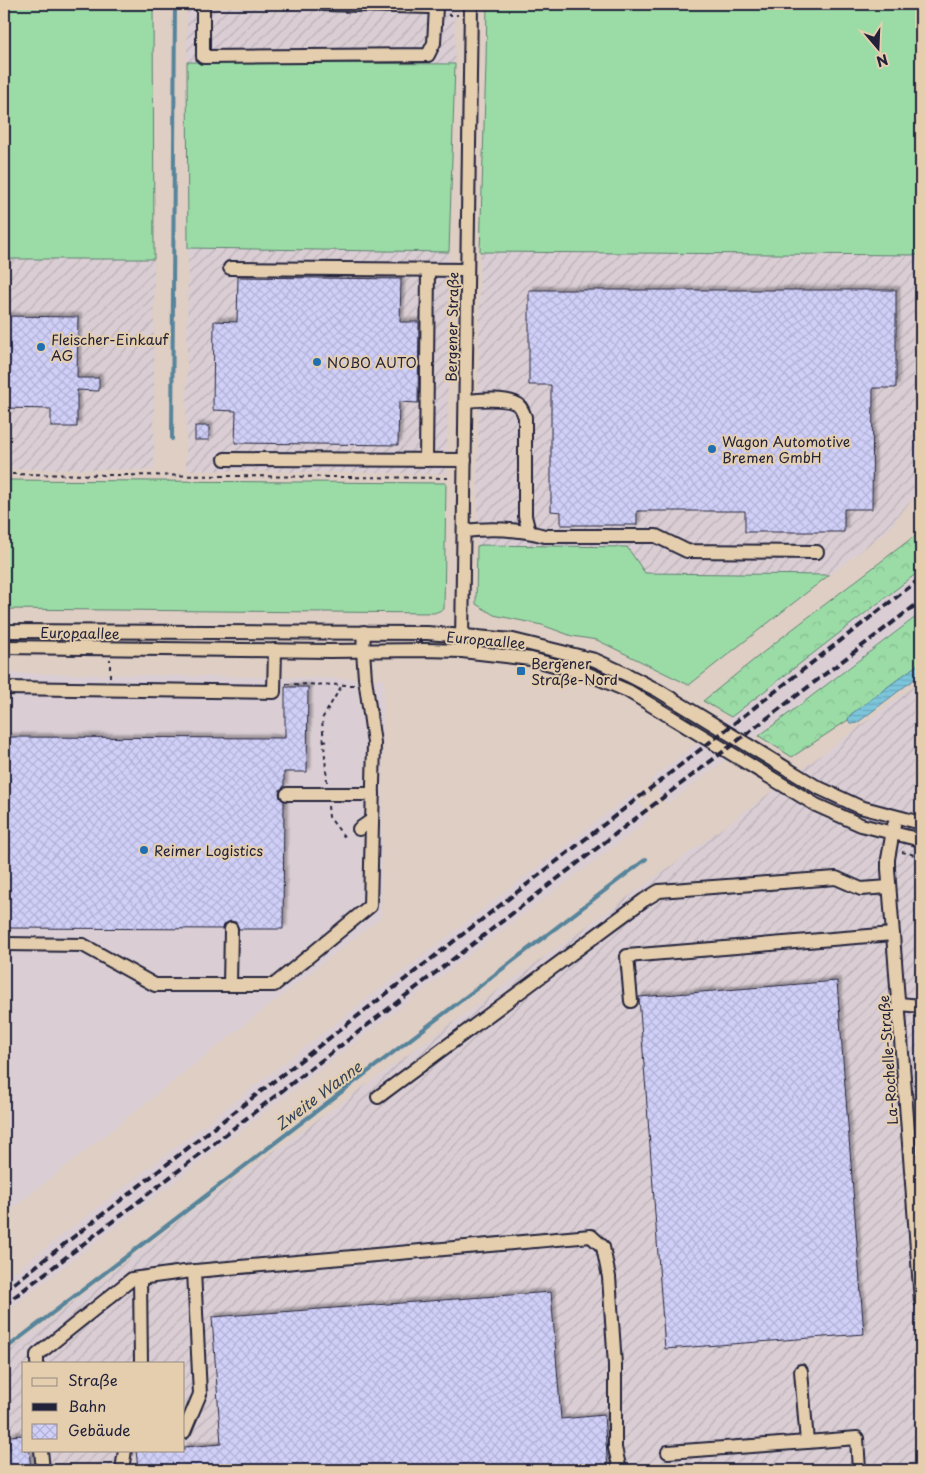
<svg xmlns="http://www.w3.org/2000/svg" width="925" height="1474" font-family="'Playpen Sans',sans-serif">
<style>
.built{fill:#daced4}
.industrial{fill:url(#industrial-furrows);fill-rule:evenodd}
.grass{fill:#9bdca6;stroke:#5e7f70}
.forest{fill:url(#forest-crowns);stroke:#5e7f70}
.water{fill:url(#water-rules);stroke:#57849b}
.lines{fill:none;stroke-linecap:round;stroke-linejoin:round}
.stream{stroke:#57849b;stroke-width:4}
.building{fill:url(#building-cross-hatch);stroke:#22223b;filter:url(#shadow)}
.minor-tunnel{stroke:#b8aca9;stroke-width:12;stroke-dasharray:12 6;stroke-linecap:butt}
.minor-casing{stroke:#22223b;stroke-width:16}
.path{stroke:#22223b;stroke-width:2;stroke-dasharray:4 4;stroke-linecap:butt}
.minor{stroke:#e4ceae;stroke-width:12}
.rail{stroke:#22223b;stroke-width:4;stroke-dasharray:8 4;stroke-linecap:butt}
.poi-dot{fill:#1f6fb2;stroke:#e4ceae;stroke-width:2}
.labels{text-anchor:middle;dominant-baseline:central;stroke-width:4;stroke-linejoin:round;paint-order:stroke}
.street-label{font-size:14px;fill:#22223b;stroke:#e4ceae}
.poi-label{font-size:14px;fill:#22223b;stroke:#e4ceae;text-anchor:start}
.water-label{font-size:15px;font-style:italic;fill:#34435b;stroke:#e4ceae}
</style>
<defs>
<pattern id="industrial-furrows" width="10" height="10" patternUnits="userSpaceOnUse" patternTransform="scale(1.25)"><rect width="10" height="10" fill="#daced4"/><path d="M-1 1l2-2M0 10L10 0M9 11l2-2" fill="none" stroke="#bbb1b7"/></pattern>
<pattern id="forest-crowns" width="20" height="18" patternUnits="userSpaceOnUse" patternTransform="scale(1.25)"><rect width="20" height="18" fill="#9bdca6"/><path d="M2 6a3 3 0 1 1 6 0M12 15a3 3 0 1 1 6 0" fill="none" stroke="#85bc90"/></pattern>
<pattern id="water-rules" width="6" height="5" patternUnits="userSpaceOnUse" patternTransform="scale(1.25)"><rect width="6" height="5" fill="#7bc5db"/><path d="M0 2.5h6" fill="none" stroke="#6aa9bd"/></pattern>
<pattern id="building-cross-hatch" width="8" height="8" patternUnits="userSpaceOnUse" patternTransform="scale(1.25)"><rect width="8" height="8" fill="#d0cff8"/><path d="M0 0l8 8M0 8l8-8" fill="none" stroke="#b2b1d6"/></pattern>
<filter id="shadow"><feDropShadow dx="3.5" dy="-3.5" stdDeviation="1" flood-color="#0004"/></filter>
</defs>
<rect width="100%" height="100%" fill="#decec4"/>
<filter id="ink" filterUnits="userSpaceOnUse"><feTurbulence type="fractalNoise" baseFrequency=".02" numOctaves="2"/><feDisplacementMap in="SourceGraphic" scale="10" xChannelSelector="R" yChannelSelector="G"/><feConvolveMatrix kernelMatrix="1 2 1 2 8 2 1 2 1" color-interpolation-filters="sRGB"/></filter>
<g filter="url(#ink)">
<g class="built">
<polygon points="921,570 921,613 667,804 650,780"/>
<polygon points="4,673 384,679 381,917 4,1215"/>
<polygon points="633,793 649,816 641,826 460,962 4,1313 4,1280"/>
</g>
<g class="industrial">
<polygon points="187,4 455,4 455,64 187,62"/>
<polygon points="188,248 449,252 447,474 186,470"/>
<polygon points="480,252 921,255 921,456 919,490 888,530 829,575 645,573 627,547 477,546"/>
<polygon points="4,259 154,259 154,470 4,469"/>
<path d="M921 681V1470H4V1355L203 1202 678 861ZM24 1363H184V1450H24Z"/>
</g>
<g class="grass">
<polygon points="4,4 153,4 154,259 4,259"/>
<polygon points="487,4 921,4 921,255 480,252 486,64"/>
<polygon points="187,62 455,64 449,252 188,248"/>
<polygon points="4,480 446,483 444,609 434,613 4,609"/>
<polygon points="481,545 627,547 645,573 829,575 689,685 597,640 572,636 542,625 494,615 476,604 477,546"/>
</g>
<g class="forest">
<polygon points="921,531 921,570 731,717 703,701 781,638"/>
<polygon points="921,613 921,662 850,715 848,720 792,757 759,736"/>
</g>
<polygon class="water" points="921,662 921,674 857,723 851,724 848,720 850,715"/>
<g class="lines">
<g class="stream">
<polyline points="172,439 175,4"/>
<polyline points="4,1350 646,859"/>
</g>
</g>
<g class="building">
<polygon points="238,277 401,279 400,322 419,322 418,403 399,402 398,445 235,443 236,411 213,410 214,321 237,322"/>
<polygon points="529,290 896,290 896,388 873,388 872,509 844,509 844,532 745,532 745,511 637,511 637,525 561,525 561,512 551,511 551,385 529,385"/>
<polygon points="4,316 78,317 77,378 99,378 99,391 77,390 77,427 51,427 51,409 4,408"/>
<rect x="195" y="426" width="14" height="14"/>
<polygon points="285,687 308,687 307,772 284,772 284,787 280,790 279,794 280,798 284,801 283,929 239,929 236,922 231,921 224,924 223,929 4,928 4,737 285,738"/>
<polygon points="837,981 864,1334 665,1349 639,997"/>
<polygon points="551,1292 561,1419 604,1415 608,1470 138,1470 136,1450 184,1450 184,1447 221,1444 212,1317"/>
<polygon points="24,1435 24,1450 29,1450 31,1470 4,1470 4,1450 10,1449 9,1436"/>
</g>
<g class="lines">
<polyline class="minor-tunnel" points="283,4 323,4"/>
<defs>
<g id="minor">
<polyline points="203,4 203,57 428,55 434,43 436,7 429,7"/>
<polyline points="323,4 429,7 429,4"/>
<polyline points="230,268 467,270"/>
<path d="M466 401C478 400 505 397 517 404 521 406 523 412 525 417V516L529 532"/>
<polyline points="225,459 465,460"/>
<polyline points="426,460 428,270"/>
<path d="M464 531C491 528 519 529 545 536H656L687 551 817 552"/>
<polyline points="4,631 427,633 513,640 595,660 628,675 659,691 817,787 860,807 921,823"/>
<polyline points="462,641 471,4"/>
<polyline points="4,647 330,651 425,650 462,651 531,659 588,674 628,691 816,805 861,825 921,840"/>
<polyline points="4,688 274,692 275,650"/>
<polyline points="287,794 373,794"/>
<polyline points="894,825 888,859 888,869 921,1301"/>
<polyline points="359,829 372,820"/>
<polyline points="4,944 83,945 155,985 274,985 370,906 374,743 365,678 363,651 364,632"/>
<polyline points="230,985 231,929"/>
<polyline points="631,1001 627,956 893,934"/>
<polyline points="899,1004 921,1006"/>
<polyline points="378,1097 644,900 659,891 836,878 861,889 889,887"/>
<polyline points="140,1278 141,1363"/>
<polyline points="37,1363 37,1355 132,1279 184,1272 591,1236 603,1247 609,1277 615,1365 615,1448 620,1470"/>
<polyline points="801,1371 807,1442 857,1438 859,1470"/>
<polyline points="184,1432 200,1394 194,1271"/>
<polyline points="41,1450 43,1470"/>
<polyline points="668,1452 807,1442"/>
<polyline points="122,1470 125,1450"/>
</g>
</defs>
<use href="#minor" class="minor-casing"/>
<g class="path">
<polyline points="448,15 458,15"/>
<polyline points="4,474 452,478"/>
<polyline points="110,677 110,659"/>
<polyline points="286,684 354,685"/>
<polyline points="323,741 331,740"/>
<polyline points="327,782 322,719 342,685"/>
<polyline points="328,806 329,817 346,839"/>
<polyline points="917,807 921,808"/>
<polyline points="902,852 915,855"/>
<polyline points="916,852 916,855 921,855"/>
</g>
<use href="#minor" class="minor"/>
<g class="rail">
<polyline points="4,1291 921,578"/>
<polyline points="4,1305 644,812 921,601"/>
</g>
</g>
</g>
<g class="poi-dot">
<circle cx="41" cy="347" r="5"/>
<circle cx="317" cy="362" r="5"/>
<circle cx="712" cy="449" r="5"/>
<rect x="516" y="666" width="10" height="10" rx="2.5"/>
<circle cx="144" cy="850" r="5"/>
</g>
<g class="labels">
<g class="street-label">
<text transform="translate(452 327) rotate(-89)">Bergener Straße</text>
<text transform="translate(80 633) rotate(1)">Europaallee</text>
<text transform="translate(486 640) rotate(5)">Europaallee</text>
<text transform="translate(888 1060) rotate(-94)">La-Rochelle-Straße</text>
</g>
<g class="poi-label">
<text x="51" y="339">Fleischer-Einkauf<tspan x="51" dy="16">AG</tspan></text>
<text x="327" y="362">NOBO AUTO</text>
<text x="722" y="441">Wagon Automotive<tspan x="722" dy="16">Bremen GmbH</tspan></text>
<text x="531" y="663">Bergener<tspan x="531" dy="16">Straße-Nord</tspan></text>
<text x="154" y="850">Reimer Logistics</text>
</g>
<g class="water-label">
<text transform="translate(318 1095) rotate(-37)">Zweite Wanne</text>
</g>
</g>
<rect width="925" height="1474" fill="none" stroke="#e4ceae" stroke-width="20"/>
<rect x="10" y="10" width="905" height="1454" fill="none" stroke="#22223b" stroke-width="2" filter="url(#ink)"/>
<rect x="22" y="1362" width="162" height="90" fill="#e4ceae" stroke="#968980"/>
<rect x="32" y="1378" width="25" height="8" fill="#e4ceae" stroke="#968980"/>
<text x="68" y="1386" font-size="15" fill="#22223b">Straße</text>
<rect x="32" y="1403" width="25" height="8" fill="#22223b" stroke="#968980"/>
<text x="68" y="1412" font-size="15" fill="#22223b">Bahn</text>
<rect x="32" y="1424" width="25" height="15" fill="url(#building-cross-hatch)" stroke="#968980"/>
<text x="68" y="1436" font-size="15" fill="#22223b">Gebäude</text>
<g transform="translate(878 48) rotate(161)" stroke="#e4ceae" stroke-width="4" paint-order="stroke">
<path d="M0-4L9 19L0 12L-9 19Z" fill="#22223b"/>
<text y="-8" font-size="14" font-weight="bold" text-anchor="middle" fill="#22223b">N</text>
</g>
</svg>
